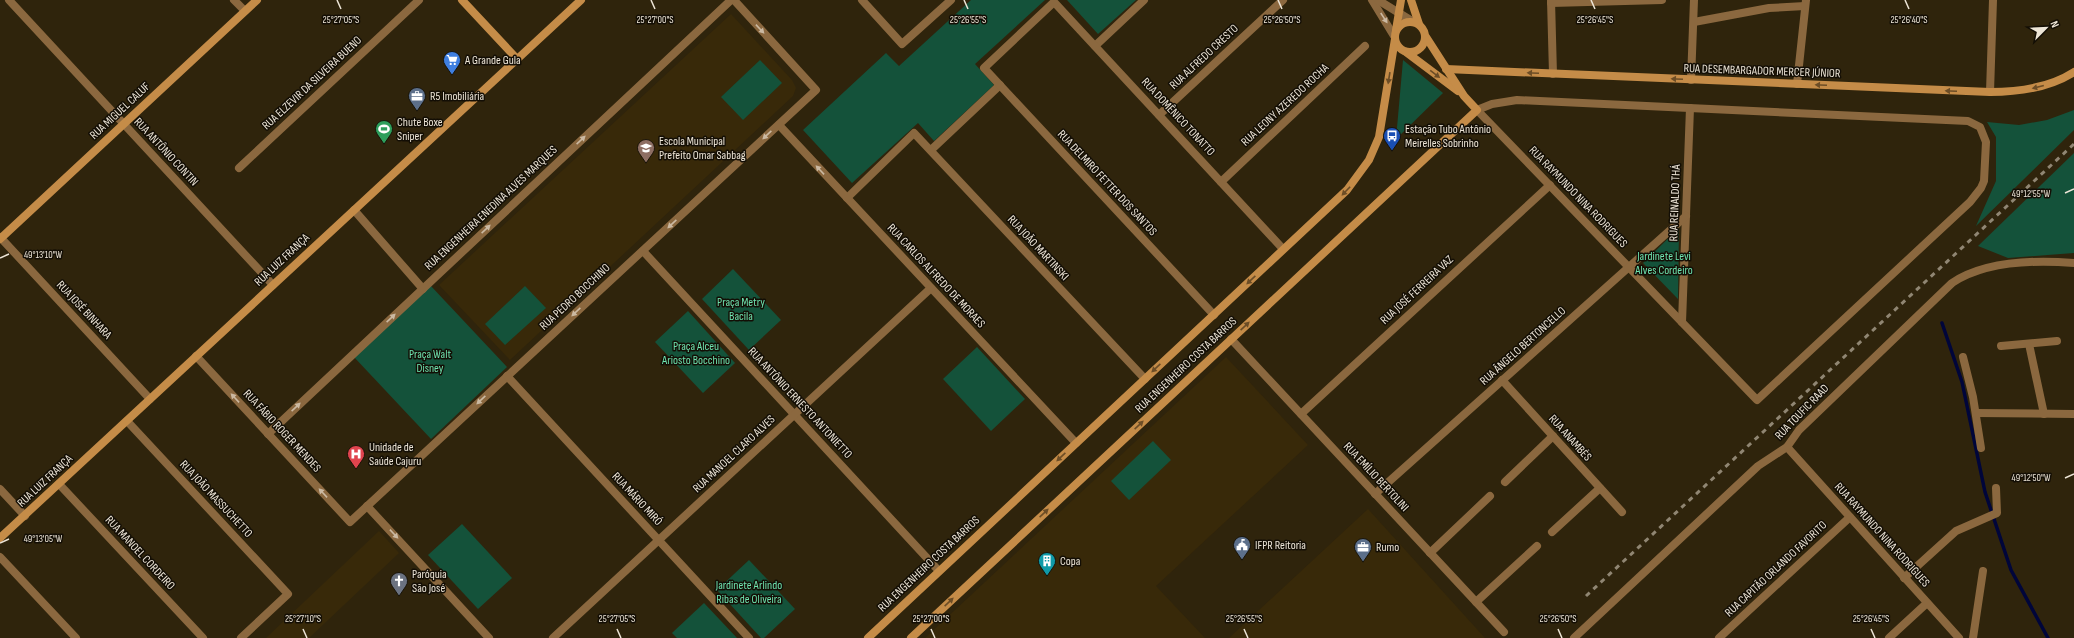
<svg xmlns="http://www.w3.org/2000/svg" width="2074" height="638" font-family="'Sofia Sans Condensed',sans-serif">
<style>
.built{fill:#382909}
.green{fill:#14523a}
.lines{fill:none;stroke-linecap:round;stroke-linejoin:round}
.stream{stroke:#00053a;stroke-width:3.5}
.street{stroke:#8b683f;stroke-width:8}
.secondary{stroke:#c58c48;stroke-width:8}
.rail{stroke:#908673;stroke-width:3;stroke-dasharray:5 5;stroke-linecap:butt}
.oneway{fill:#cbb9a2}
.oneway2{fill:#6c4d26}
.ticks{fill:none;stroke:#ede5d7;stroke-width:1.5}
.labels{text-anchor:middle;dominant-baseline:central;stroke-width:3;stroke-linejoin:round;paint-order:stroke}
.street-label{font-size:12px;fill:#ede5d7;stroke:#130e05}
.poi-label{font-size:12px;fill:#ede5d7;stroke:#130e05;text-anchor:start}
.park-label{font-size:12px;fill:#6fe4b0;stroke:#130e05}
.ticks-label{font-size:10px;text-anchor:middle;fill:#ede5d7;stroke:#130e05;stroke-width:3;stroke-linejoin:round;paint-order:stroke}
</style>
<rect width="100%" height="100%" fill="#2f240c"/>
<g class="built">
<polygon points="731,14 792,80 796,88 793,96 510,360 439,285"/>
<polygon points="1226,357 1308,445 1156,586 1205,638 925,638"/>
<polygon points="1368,509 1485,638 1229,638"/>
<polygon points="379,531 399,553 309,638 266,638"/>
</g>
<g class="green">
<polygon points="971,0 1045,0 975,64 994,85 934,141 918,123 852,183 803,130 886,53 899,66"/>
<polygon points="1067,0 1136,0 1098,34"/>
<polygon points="760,60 782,83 743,120 721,97"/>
<polygon points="1403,60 1443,93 1396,139"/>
<polygon points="2074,110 2074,130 1976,226 1996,181 1996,137 1987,122 2019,125 2047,120"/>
<polygon points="2074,153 2074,253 2008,258 1978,246"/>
<polygon points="1679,228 1678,299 1643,263"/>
<polygon points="733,269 781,320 749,350 702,299"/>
<polygon points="430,285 507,367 431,439 354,357"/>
<polygon points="525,286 546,308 505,345 485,324"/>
<polygon points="688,311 735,363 703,393 655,342"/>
<polygon points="977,347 1025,399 991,431 943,379"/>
<polygon points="1153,441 1171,460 1129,500 1111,481"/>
<polygon points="462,524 512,578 478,609 428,555"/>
<polygon points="749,560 795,609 764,638 761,638 717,590"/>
<polygon points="704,603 737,638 677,638 672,633"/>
</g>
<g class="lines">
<polyline class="stream" points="1942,323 1962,382 1985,492 2011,570 2048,638"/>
<g class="street">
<polyline points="9,0 273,285"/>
<polyline points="234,0 245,11"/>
<polyline points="862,0 902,44 951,0"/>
<polyline points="1372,0 1394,36"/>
<polyline points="1378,0 1412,21"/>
<polyline points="1551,0 1553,74"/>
<polyline points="1551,3 1662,0"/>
<polyline points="1694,22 1769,8 1805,6"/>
<polyline points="1095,46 1144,0"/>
<polyline points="1691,80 1694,0"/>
<polyline points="1797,84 1806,0"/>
<polyline points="1990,92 1993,0"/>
<polygon points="1517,100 1968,121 1980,127 1986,142 1984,181 1981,188 1970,202 1757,400 1477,110 1492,104"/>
<polyline points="1159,115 1283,0"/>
<polyline points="779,125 1076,443"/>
<polyline points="931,150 1000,85"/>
<polyline points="239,168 419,0"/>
<polyline points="1221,182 1365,46"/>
<polyline points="847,198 914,133 1145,379"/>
<polyline points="354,210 423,289"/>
<polyline points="0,237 150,399"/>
<polyline points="643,251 939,571"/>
<polyline points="1214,315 984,68 1054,2 1283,249"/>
<polyline points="1682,322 1690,108"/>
<polyline points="1231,339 1504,632"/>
<polyline points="2029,344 2044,414"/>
<polyline points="2001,346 2057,341"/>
<polyline points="196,356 350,522 816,90 734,0"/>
<polyline points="1963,357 1973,397 1981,448"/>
<polyline points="507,376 749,638"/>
<polyline points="1502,380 1622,512"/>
<polyline points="1976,413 2074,414"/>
<polyline points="1301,414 1550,185"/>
<polyline points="127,421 288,594 241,638"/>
<polyline points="268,434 731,0"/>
<polyline points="1787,447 1959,638"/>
<polyline points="1505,482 1553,436"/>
<polyline points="59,484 203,638"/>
<polyline points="0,489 25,516"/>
<polyline points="1375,494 1686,216"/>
<polyline points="367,506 489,638"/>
<polyline points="1552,532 1600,488"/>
<polyline points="1430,553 1490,496"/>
<polyline points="0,557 76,638"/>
<polyline points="1904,578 1956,531 1997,513 1996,488"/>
<polyline points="1476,602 1537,546"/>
<polyline points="553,638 931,288"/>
<path d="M1574 638 1758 466 1787 447 1799 430 1952 283C1985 261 2036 260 2074 263"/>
<polyline points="1719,638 1850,517"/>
<polyline points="1889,638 1927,603"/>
<polyline points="1973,638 1983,571"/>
</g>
<g class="secondary">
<polyline points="462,0 517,59"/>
<polyline points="1411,0 1419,24"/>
<circle cx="1410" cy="37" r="15"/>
<polyline points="1396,30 1401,0"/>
<polyline points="1406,52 1458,91"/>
<path d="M1446 69 1990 92C2019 92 2049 88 2074 72"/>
<polyline points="0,239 257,0"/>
<polyline points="0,538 581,0"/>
<polyline points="868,638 1347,190 1369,160 1379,137 1395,39"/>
<polyline points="911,638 1477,110 1464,96 1426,37"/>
</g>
<polyline class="rail" points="1586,596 2074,144"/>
</g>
<defs><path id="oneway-solid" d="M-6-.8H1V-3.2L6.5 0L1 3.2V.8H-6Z"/></defs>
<g class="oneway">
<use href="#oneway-solid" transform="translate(1384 18) rotate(57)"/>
<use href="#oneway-solid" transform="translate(760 29) rotate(47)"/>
<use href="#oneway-solid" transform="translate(767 135) rotate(137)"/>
<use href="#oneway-solid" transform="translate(581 140) rotate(-43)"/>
<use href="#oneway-solid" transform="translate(820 170) rotate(-133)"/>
<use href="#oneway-solid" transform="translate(672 224) rotate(137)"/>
<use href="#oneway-solid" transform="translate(486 229) rotate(-43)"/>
<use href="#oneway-solid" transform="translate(576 312) rotate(137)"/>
<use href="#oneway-solid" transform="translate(391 318) rotate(-43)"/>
<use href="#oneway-solid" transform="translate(235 398) rotate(-133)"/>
<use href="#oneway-solid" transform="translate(481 400) rotate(137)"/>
<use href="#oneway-solid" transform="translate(296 407) rotate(-43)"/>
<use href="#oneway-solid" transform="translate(323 493) rotate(-133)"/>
<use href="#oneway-solid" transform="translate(394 534) rotate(47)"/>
</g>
<g class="oneway2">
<use href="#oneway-solid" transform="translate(1533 73) rotate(-178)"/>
<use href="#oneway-solid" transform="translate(1435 74) rotate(37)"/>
<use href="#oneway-solid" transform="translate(1389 78) rotate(99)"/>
<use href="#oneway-solid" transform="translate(1677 79) rotate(-178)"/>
<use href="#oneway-solid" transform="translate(1821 85) rotate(-178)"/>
<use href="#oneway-solid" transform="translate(2038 87) rotate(166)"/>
<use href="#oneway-solid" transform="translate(1951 91) rotate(-178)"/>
<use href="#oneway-solid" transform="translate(1346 191) rotate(134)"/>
<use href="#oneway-solid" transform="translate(1251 280) rotate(137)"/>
<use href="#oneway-solid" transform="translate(1245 326) rotate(-43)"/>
<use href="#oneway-solid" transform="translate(1156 368) rotate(137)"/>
<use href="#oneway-solid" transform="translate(1139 425) rotate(-43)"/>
<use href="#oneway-solid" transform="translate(1061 457) rotate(137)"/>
<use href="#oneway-solid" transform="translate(1044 513) rotate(-43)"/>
<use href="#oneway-solid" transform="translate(949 602) rotate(-43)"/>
</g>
<path class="ticks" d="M337 0 341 9M651 0 655 9M964 0 968 9M1278 0 1282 9M1591 0 1595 9M1905 0 1909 9M2065 193 2074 189M0 258 9 254M2065 478 2074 474M0 543 9 539M303 629 307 638M617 629 621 638M931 629 935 638M1244 629 1248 638M1558 629 1562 638M1871 629 1875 638"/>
<defs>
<symbol id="supermarket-pin" viewBox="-11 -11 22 30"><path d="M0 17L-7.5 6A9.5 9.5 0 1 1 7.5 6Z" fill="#3f7fe0" stroke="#130e05"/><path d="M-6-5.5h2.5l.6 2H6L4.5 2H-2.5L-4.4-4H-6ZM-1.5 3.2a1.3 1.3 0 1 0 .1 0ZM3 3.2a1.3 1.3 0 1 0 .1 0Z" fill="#fff"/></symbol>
<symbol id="office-pin" viewBox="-11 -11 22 30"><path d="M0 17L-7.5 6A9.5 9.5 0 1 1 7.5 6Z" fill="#5c6f8a" stroke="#130e05"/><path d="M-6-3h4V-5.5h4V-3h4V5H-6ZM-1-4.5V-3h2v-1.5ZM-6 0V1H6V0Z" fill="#fff"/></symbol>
<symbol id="stadium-pin" viewBox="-11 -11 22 30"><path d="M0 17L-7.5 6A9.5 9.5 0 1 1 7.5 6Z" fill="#2e9e5b" stroke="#130e05"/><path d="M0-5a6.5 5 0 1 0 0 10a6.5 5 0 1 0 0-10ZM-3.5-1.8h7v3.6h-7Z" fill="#fff"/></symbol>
<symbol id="bus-pin" viewBox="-11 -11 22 30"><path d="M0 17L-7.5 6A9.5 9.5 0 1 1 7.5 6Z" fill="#1a4fb4" stroke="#130e05"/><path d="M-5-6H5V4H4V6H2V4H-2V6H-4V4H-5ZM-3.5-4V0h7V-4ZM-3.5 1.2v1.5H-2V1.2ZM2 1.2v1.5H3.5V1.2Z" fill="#fff"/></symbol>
<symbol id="school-pin" viewBox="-11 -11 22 30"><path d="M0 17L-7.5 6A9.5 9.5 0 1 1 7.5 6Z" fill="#8d6e63" stroke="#130e05"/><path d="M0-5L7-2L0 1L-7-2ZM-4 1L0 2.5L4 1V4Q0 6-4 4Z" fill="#fff"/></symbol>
<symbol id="hospital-pin" viewBox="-11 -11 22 30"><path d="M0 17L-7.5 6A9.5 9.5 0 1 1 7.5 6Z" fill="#e0444e" stroke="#130e05"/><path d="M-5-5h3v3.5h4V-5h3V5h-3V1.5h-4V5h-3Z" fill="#fff"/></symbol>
<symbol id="civic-pin" viewBox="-11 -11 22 30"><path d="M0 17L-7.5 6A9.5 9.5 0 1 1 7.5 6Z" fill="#5c6f8a" stroke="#130e05"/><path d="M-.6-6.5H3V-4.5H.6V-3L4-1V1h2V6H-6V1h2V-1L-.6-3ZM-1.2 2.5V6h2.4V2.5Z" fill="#fff"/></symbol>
<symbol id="building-pin" viewBox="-11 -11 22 30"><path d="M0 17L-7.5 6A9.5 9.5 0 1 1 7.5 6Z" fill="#0f9aa8" stroke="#130e05"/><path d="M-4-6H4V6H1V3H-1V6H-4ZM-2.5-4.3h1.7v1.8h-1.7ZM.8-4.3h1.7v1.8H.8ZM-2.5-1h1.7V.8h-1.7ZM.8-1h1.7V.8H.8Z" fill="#fff"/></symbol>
<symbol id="church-pin" viewBox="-11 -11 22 30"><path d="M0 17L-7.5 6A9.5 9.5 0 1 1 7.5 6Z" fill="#6b7280" stroke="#130e05"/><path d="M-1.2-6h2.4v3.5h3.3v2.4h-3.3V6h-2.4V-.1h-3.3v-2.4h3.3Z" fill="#fff"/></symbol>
</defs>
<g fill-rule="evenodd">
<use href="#supermarket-pin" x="442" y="50" width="20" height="27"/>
<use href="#office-pin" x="407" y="86" width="20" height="27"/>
<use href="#stadium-pin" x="374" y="119" width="20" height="27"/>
<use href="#bus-pin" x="1382" y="126" width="20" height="27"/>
<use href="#school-pin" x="636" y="138" width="20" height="27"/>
<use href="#hospital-pin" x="346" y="444" width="20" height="27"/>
<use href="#civic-pin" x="1232" y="535" width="20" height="27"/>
<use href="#office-pin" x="1353" y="537" width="20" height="27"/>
<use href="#building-pin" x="1037" y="551" width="20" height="27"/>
<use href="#church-pin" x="389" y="571" width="20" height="27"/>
</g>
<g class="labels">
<g class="street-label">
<text transform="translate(1204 57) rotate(-43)">RUA ALFREDO CRESTO</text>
<text transform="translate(1762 71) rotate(2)">RUA DESEMBARGADOR MERCER JÚNIOR</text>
<text transform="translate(312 83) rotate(-43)">RUA ELZEVIR DA SILVEIRA BUENO</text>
<text transform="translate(1285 105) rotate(-43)">RUA LEONY AZEREDO ROCHA</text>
<text transform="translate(120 111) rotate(-43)">RUA MIGUEL CALUF</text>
<text transform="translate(1178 117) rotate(47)">RUA DOMÊNICO TONATTO</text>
<text transform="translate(166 152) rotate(47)">RUA ANTÔNIO CONTIN</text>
<text transform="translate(1107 183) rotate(47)">RUA DELMIRO FETTER DOS SANTOS</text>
<text transform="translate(1578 197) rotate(46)">RUA RAYMUNDO NINA RODRIGUES</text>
<text transform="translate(1675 203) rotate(-88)">RUA REINALDO THÁ</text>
<text transform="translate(491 208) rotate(-43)">RUA ENGENHEIRA ENEDINA ALVES MARQUES</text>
<text transform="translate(1038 248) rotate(47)">RUA JOÃO MARTINSKI</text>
<text transform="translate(282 260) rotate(-43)">RUA LUIZ FRANÇA</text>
<text transform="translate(936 276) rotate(47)">RUA CARLOS ALFREDO DE MORAES</text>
<text transform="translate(1417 290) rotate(-43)">RUA JOSÉ FERREIRA VAZ</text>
<text transform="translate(575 297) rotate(-43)">RUA PEDRO BOCCHINO</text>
<text transform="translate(84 310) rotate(47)">RUA JOSÉ BINHARA</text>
<text transform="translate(1523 346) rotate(-42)">RUA ÂNGELO BERTONCELLO</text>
<text transform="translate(1186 365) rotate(-43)">RUA ENGENHEIRO COSTA BARROS</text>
<text transform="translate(800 403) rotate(47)">RUA ANTÔNIO ERNESTO ANTONIETTO</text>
<text transform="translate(1802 412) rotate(-46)">RUA TOUFIC RAAD</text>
<text transform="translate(282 431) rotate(47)">RUA FÁBIO ROGER MENDES</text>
<text transform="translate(1570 438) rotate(48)">RUA ANAMBÉS</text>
<text transform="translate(734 454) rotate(-43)">RUA MANOEL CLARO ALVES</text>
<text transform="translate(1376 477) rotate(47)">RUA EMÍLIO BERTOLINI</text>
<text transform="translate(45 481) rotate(-43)">RUA LUIZ FRANÇA</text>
<text transform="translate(216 499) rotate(47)">RUA JOÃO MASSUCHETTO</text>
<text transform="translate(637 499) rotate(47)">RUA MÁRIO MIRÓ</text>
<text transform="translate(1882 535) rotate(48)">RUA RAYMUNDO NINA RODRIGUES</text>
<text transform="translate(140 553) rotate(47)">RUA MANOEL CORDEIRO</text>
<text transform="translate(929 564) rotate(-43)">RUA ENGENHEIRO COSTA BARROS</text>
<text transform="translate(1776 569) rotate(-43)">RUA CAPITÃO ORLANDO FAVORITO</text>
</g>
<g class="poi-label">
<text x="465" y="60">A Grande Gula</text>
<text x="430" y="96">R5 Imobiliária</text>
<text x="397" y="122">Chute Boxe<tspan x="397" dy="14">Sniper</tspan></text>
<text x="1405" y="129">Estação Tubo Antônio<tspan x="1405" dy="14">Meirelles Sobrinho</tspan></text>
<text x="659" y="141">Escola Municipal<tspan x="659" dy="14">Prefeito Omar Sabbag</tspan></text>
<text x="369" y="447">Unidade de<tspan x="369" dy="14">Saúde Cajuru</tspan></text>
<text x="1255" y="545">IFPR Reitoria</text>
<text x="1376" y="547">Rumo</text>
<text x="1060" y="561">Copa</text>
<text x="412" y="574">Paróquia<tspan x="412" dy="14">São José</tspan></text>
</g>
<g class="park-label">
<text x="1664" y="256">Jardinete Levi<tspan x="1664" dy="14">Alves Cordeiro</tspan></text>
<text x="741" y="302">Praça Metry<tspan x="741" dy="14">Bacila</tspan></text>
<text x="696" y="346">Praça Alceu<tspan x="696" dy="14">Ariosto Bocchino</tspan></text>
<text x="430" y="354">Praça Walt<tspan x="430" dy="14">Disney</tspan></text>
<text x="749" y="585">Jardinete Arlindo<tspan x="749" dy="14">Ribas de Oliveira</tspan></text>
</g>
</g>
<g class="ticks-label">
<text x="341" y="23">25°27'05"S</text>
<text x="655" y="23">25°27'00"S</text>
<text x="1282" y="23">25°26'50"S</text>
<text x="1909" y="23">25°26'40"S</text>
<text x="968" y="23">25°26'55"S</text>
<text x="1595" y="23">25°26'45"S</text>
<text x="2031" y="197">49°12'55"W</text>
<text x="43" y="258">49°13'10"W</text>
<text x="2031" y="481">49°12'50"W</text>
<text x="43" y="542">49°13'05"W</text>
<text x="303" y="622">25°27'10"S</text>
<text x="617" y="622">25°27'05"S</text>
<text x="931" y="622">25°27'00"S</text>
<text x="1244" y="622">25°26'55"S</text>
<text x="1558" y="622">25°26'50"S</text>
<text x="1871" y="622">25°26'45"S</text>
</g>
<g transform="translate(2046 28) rotate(66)" stroke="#130e05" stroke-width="3" paint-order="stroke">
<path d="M0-3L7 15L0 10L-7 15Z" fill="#ede5d7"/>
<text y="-6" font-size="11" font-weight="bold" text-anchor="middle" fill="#ede5d7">N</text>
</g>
</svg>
